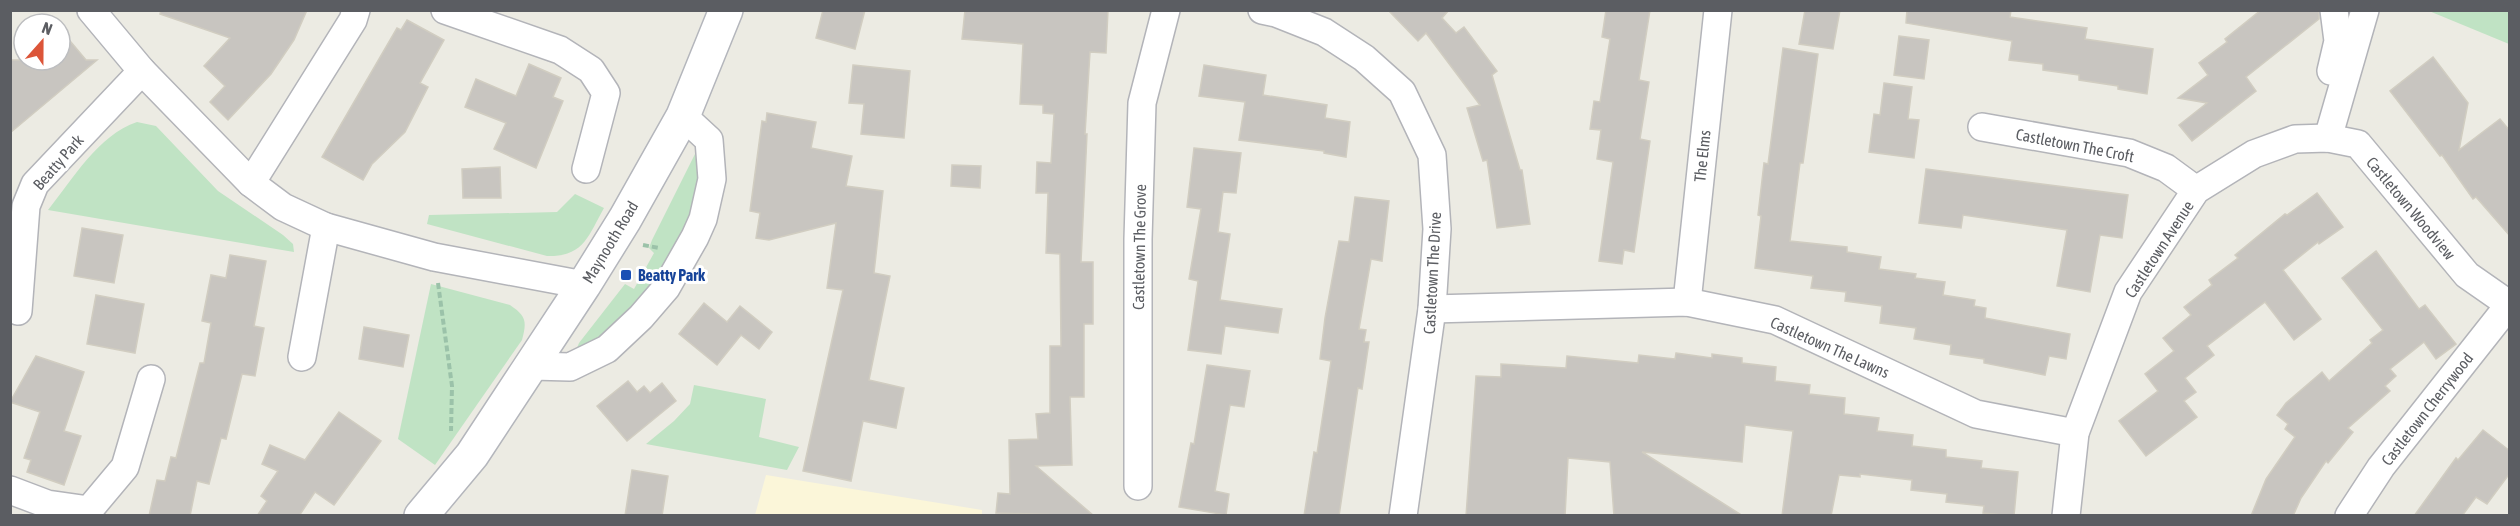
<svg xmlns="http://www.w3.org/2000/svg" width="2520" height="526" font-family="'Asap Condensed',sans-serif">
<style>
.commercial{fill:#fbf6d9}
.green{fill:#c0e3c4}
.building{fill:#c8c5c0;stroke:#d1cdc1;stroke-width:1.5}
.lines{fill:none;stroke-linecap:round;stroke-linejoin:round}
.minor-casing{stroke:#b3b4b9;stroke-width:30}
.secondary-casing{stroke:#b4b6bc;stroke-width:36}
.path{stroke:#9bc2a9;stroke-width:4;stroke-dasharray:6 3;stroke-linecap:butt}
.minor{stroke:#fff;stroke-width:27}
.secondary{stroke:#fff;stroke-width:33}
.transit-dot{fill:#1a4fb4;stroke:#fff;stroke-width:2}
.labels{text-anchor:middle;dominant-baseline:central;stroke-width:6;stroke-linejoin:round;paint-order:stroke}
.street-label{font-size:16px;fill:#5b5d62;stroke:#fff}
.transit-label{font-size:16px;font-weight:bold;fill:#164399;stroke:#fff;text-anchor:start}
</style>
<rect width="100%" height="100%" fill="#ecebe3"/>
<polygon class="commercial" points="766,475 982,510 982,515 755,515"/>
<g class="green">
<polygon points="2429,11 2509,11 2509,44"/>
<path d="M137 122 156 126 218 191 283 235 293 244 294 252 48 210C73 179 98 135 137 122Z"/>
<path d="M695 154C696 162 700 172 699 181 695 241 630 330 575 353L579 343 625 284 634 289 654 253 649 248 652 240Z"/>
<path d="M575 194 604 208C588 236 584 257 547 256L427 224 429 215 557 212Z"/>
<path d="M431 284 510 305C526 316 527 321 522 340L435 465 398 439Z"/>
<polygon points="694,385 766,399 759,437 799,447 787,470 646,444 674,421 690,404"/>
</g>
<g class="building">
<polygon points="161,10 307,10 294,40 271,74 228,120 210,102 225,86 204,66 230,38 160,14"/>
<polygon points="823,10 865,10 855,49 816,38"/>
<polygon points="965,10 1108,10 1106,53 1090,52 1085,134 1087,134 1081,262 1093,262 1093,324 1084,324 1084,397 1070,397 1072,465 1036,466 1094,516 996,513 998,493 1010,494 1009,440 1038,439 1036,414 1050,413 1050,346 1061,346 1060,254 1046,253 1048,193 1036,193 1037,162 1051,163 1054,114 1043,113 1043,105 1020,104 1023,44 962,39"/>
<polygon points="1388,10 1449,10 1442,18 1456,33 1464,27 1497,71 1492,75 1520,170 1522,170 1530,224 1497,228 1487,160 1483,161 1467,108 1480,105 1426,33 1418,41"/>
<polygon points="1606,10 1650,10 1639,80 1649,82 1640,139 1650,141 1634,252 1624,250 1622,264 1599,261 1613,162 1597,159 1601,130 1590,129 1594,101 1600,102 1610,39 1602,37"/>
<polygon points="1805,10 1840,10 1833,49 1799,44"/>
<polygon points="1907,10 2011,10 2010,17 2087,28 2085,39 2153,49 2147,94 2118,89 2118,86 2079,80 2079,75 2043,70 2043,64 2009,60 2012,41 1906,23"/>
<polygon points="2261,10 2319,10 2319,19 2246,77 2256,91 2192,141 2179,125 2207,103 2178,98 2208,75 2199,63 2227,42 2225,39"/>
<polygon points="407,20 444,40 420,83 428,87 405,132 372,164 363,180 322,157 397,28 401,30"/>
<polygon points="60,29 86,60 97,60 10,133 10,60 60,60"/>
<polygon points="1899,36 1929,40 1924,79 1894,75"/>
<polygon points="1783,48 1818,54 1803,163 1800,163 1790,241 1847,247 1847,252 1881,257 1879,269 1916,274 1915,278 1945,282 1943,295 1975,300 1974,306 1986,308 1985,318 2070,334 2066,359 2049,356 2045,375 1984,363 1984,359 1950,354 1951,345 1914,339 1916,328 1880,323 1882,306 1845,301 1846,292 1811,288 1813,276 1755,268 1761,216 1758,215 1764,163 1768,164"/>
<polygon points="2433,57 2468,103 2459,150 2500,119 2510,131 2510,236 2476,197 2473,199 2442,155 2440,156 2390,91"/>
<polygon points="529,64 561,78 553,97 563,101 536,168 494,149 506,123 465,107 476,79 516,96"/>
<polygon points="853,65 910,71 904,138 861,134 864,104 849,103"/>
<polygon points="1204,65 1266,75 1263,95 1327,105 1325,118 1350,122 1346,157 1324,153 1324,151 1239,140 1245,102 1199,96"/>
<polygon points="1884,83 1912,87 1908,119 1919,120 1914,158 1869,152 1874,114 1880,115"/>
<polygon points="767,113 816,122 811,148 852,156 846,186 883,191 874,273 890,276 869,380 904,388 896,428 863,421 851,481 803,471 843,290 827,288 836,223 769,240 756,238 760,213 750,211 762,121 766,122"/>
<polygon points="1194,148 1241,153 1236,193 1223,192 1218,232 1230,234 1220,300 1282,309 1278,333 1225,326 1221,354 1188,350 1198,281 1189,279 1201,209 1187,207"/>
<polygon points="952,165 981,166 980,188 951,186"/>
<polygon points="500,167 501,198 463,198 462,169"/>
<polygon points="1926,169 2128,195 2122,238 2100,235 2090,292 2057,286 2067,230 1963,215 1961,228 1919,223"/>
<polygon points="2317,193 2343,227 2319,244 2318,242 2283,270 2321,319 2294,340 2265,302 2207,346 2214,355 2185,378 2196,392 2184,401 2197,417 2146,456 2119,421 2158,391 2145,374 2174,351 2163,338 2191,315 2184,307 2212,285 2209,280 2238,258 2235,255 2285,214 2287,215"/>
<polygon points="1355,197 1389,201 1382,261 1371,259 1359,329 1366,330 1364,342 1369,342 1362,389 1358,388 1339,516 1304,516 1314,452 1317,453 1331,361 1320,359 1325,318 1339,241 1349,242"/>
<polygon points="82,228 123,235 114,283 74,276"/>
<polygon points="2376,251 2419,309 2425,305 2456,344 2436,359 2424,342 2390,369 2396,376 2385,386 2390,391 2348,428 2353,432 2328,463 2326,461 2301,498 2293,516 2251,516 2266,479 2295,437 2285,429 2288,424 2277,415 2286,403 2322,372 2329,381 2372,343 2370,340 2383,330 2342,278"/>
<polygon points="230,255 266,261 254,326 264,328 255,376 242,374 226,439 221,438 209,484 197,481 190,516 149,516 157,480 165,481 171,457 176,458 200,363 204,363 211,323 202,321 211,275 226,278"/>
<polygon points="96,295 144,304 135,353 87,344"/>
<polygon points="704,303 727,322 740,306 772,332 759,349 741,335 717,365 679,334"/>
<polygon points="364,327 409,335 403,367 359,359"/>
<polygon points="1676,353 1712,358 1712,354 1742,358 1742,363 1776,367 1775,381 1810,385 1809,394 1845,398 1844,414 1879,418 1877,431 1913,435 1912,446 1946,450 1946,457 1982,461 1981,468 2018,472 2014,516 1983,513 1984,506 1946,502 1947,494 1911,490 1912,480 1860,474 1860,477 1839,475 1831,516 1782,516 1793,431 1745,425 1742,462 1642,452 1743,516 1614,516 1610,462 1568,458 1565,516 1466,516 1476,376 1501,377 1501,364 1566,368 1567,356 1638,363 1639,355 1675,359"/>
<polygon points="36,356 84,372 64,431 81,436 64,485 27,472 31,460 24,458 40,412 10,402"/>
<polygon points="1207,365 1250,371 1244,407 1230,405 1215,491 1229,494 1226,515 1179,507 1191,443 1194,444"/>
<polygon points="628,381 637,392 644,386 650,393 662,383 676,401 627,441 597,406"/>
<polygon points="339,412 381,441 334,505 315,492 299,516 257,516 267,501 261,496 278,471 262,464 270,445 305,460"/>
<polygon points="2483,430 2510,451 2510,473 2487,504 2476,497 2462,516 2414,516 2456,458 2458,460"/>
<polygon points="632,470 668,476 662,516 625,516"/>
</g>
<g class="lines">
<defs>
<g id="minor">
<polyline points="91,10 142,71 251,183 283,207 326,227 434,257 584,285"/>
<polyline points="445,10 560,50 591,70 606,93 586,169"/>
<polyline points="1262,10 1276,13 1324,32 1364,58 1402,92 1432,155 1437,229 1432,309 1403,516"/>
<polyline points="2331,71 2338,41 2334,10"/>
<polyline points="1982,127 2129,153 2166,168 2196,190"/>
<polyline points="2328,138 2365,10"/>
<polyline points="251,183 353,20 356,10"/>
<polyline points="1687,302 1718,10"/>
<polyline points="1432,309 1687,302 1775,320 1976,414 2075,433"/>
<polyline points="18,311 26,206 35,184 142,71"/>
<polyline points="302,357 326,227"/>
<polyline points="532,366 570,367 607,349 641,317 666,288 695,237 703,219 712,179 709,140 683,116"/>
<polyline points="1138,486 1138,239 1142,103 1166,10"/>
<polyline points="10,490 47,504 89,510 125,467 151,379"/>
<polyline points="2066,516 2075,433 2128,292 2196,190 2254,154 2295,139 2328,138 2358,144 2467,275 2510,305"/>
<polyline points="2349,516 2381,467 2509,305"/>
</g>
<polyline id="secondary" points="421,516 472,455 584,285 625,219 683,116 726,10"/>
</defs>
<use href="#minor" class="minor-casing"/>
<use href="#secondary" class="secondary-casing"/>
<g class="path">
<polyline points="643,245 659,248"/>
<polyline points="438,283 452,386 451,431"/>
</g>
<use href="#minor" class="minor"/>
<use href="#secondary" class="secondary"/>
</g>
<rect class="transit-dot" x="620" y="269" width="12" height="12" rx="3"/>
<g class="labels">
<g class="street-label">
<text transform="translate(2075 145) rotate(11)">Castletown The Croft</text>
<text transform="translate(1702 156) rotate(-84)">The Elms</text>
<text transform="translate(58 162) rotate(-49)">Beatty Park</text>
<text transform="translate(2411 208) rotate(50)">Castletown Woodview</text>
<text transform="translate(610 242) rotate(-59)">Maynooth Road</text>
<text transform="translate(1139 247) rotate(-89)">Castletown The Grove</text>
<text transform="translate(2159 249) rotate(-57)">Castletown Avenue</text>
<text transform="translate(1432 273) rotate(-87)">Castletown The Drive</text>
<text transform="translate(1830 347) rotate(24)">Castletown The Lawns</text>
<text transform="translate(2427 409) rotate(-52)">Castletown Cherrywood</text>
</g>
<g class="transit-label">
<text x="638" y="275">Beatty Park</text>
</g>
</g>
<rect width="2520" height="526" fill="none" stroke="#5b5d62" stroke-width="24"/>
<g transform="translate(42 42) rotate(21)"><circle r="28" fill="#ffffff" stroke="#bdbec0" stroke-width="1.5"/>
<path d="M0-4.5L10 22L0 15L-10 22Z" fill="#dc5539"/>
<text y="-9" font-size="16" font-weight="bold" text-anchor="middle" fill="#5b5d62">N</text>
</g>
</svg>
